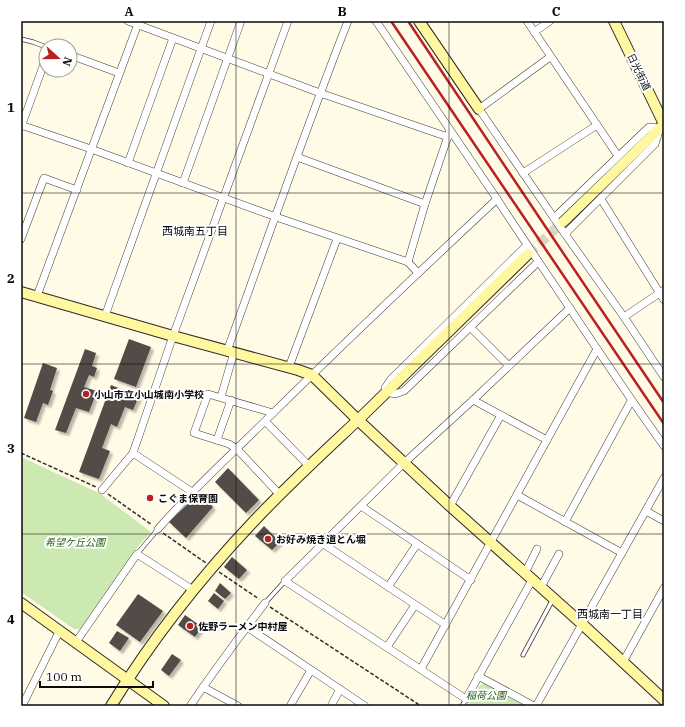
<svg xmlns="http://www.w3.org/2000/svg" width="685" height="727" font-family="'IBM Plex Serif','Noto Sans JP',serif">
<style>
.green{fill:#cce9b1}
.building{fill:#524b46;filter:url(#shadow)}
.lines{fill:none;stroke-linecap:round;stroke-linejoin:round}
.secondary-tunnel{stroke:#dad7c5;stroke-width:10;stroke-dasharray:10 5;stroke-linecap:butt}
.lane-casing{stroke:#3d3d3d;stroke-width:5}
.street-casing{stroke:#3d3d3d;stroke-width:8}
.secondary-casing{stroke:#2c2c2c;stroke-width:12}
.path{stroke:#2c2c2c;stroke-width:1.5;stroke-dasharray:4 2;stroke-linecap:butt}
.lane{stroke:#fff;stroke-width:3.5}
.street{stroke:#fff;stroke-width:7}
.secondary{stroke:#fff8a1;stroke-width:10}
.rail{stroke:#bb2022;stroke-width:2.5}
.grid{fill:none;stroke:#0a0a0a;stroke-width:1;stroke-opacity:0.55}
.poi-dot{fill:#bb2022;stroke:#fff;stroke-width:1.5}
.labels{text-anchor:middle;dominant-baseline:central;stroke-width:4;stroke-linejoin:round;paint-order:stroke}
.street-label{font-size:10px;fill:#0a0a0a;stroke:#fff}
.poi-label{font-size:10px;font-weight:bold;fill:#0a0a0a;stroke:#fff;text-anchor:start}
.park-label{font-size:10px;font-style:italic;fill:#26611a;stroke:#fff}
.neighbourhood-label{font-size:11px;fill:#0a0a0a;stroke:#fff}
.neatline{fill:none;stroke:#0a0a0a;stroke-width:1.5}
.grid-label{font-size:13px;text-anchor:middle;font-weight:bold;fill:#0a0a0a}
</style>
<defs>
<filter id="shadow"><feDropShadow dx="3" dy="3" stdDeviation="1" flood-color="#0004"/></filter>
</defs>
<rect width="100%" height="100%" fill="#fffbe6"/>
<g class="green">
<polygon points="21,457 99,493 151,532 134,551 80,629 74,629 21,592"/>
<polygon points="486,683 526,706 468,706 480,685"/>
</g>
<g class="building">
<polygon points="129,339 151,347 136,387 114,379"/>
<polygon points="85,349 96,353 92,366 97,368 94,377 89,375 84,387 97,391 89,412 76,408 66,433 55,430"/>
<polygon points="43,363 57,368 50,390 53,391 48,405 43,403 36,422 24,418"/>
<polygon points="111,385 139,396 133,410 125,407 117,427 111,424 102,448 110,451 99,479 79,472"/>
<polygon points="228,468 259,500 246,513 215,482"/>
<polygon points="199,493 213,507 186,538 169,522"/>
<polygon points="264,526 280,542 272,550 255,536"/>
<polygon points="232,557 247,570 239,579 224,567"/>
<polygon points="220,583 231,593 225,599 215,591"/>
<polygon points="214,593 224,601 218,609 208,601"/>
<polygon points="138,594 163,611 140,642 116,625"/>
<polygon points="185,615 202,627 195,637 178,625"/>
<polygon points="117,631 129,638 120,651 109,643"/>
<polygon points="172,654 181,660 169,676 161,670"/>
</g>
<g class="lines">
<polyline class="secondary-tunnel" points="528,254 563,222"/>
<defs>
<g id="lane">
<polyline points="21,39 33,42 46,47"/>
<polyline points="137,554 158,529"/>
<polyline points="265,603 285,581"/>
<polyline points="523,655 553,599"/>
<polyline points="462,706 466,699"/>
</g>
<g id="street">
<polyline points="128,21 320,93 448,137"/>
<polyline points="376,21 497,199"/>
<polyline points="527,21 618,156"/>
<polyline points="534,32 550,21"/>
<polyline points="70,55 119,73"/>
<polyline points="550,57 479,109 565,234 624,317 664,377"/>
<polyline points="21,125 91,149 276,217 408,262 418,273"/>
<polyline points="21,127 46,58"/>
<polyline points="297,157 425,204"/>
<polyline points="128,163 173,38"/>
<polyline points="523,173 597,125"/>
<polyline points="183,183 241,21"/>
<polyline points="601,199 664,300"/>
<polyline points="554,218 649,127 660,128 655,144 565,234"/>
<polyline points="21,239 44,178 77,190"/>
<polyline points="527,245 391,379 385,388 387,392 395,394 404,391 538,262"/>
<polyline points="408,262 425,204 449,133"/>
<polyline points="37,296 139,21"/>
<polyline points="105,316 211,21"/>
<polyline points="624,317 664,290"/>
<polyline points="470,327 509,366"/>
<path d="M227 351C267 241 305 130 348 21"/>
<polyline points="289,367 337,239"/>
<polyline points="221,397 234,352"/>
<polyline points="473,400 547,440"/>
<polyline points="273,413 208,394 194,433 229,444 237,449 280,495"/>
<polyline points="265,421 309,466"/>
<polyline points="217,440 231,400"/>
<polyline points="133,453 192,492"/>
<polyline points="102,490 133,453 173,336 288,21"/>
<polyline points="517,495 622,553"/>
<polyline points="361,506 471,580"/>
<polyline points="450,506 501,415"/>
<polyline points="646,511 664,521"/>
<polyline points="565,522 631,401"/>
<path d="M158 529C192 490 230 456 267 419 342 345 419 272 497 199 522 238 548 275 573 313 603 358 633 403 664 446"/>
<polyline points="322,543 446,625"/>
<polyline points="525,573 537,549"/>
<polyline points="532,580 466,699 285,581 404,463 473,400 570,308"/>
<polyline points="388,587 417,544"/>
<polyline points="541,587 559,554"/>
<polyline points="247,627 365,706"/>
<polyline points="76,642 137,554 193,590"/>
<polyline points="387,647 415,605"/>
<polyline points="623,662 664,588"/>
<polyline points="421,669 597,349"/>
<polyline points="478,676 534,706"/>
<polyline points="203,687 238,706"/>
<polyline points="22,706 60,630"/>
<path d="M190 706C214 671 239 637 265 603"/>
<polyline points="290,706 311,670"/>
<polyline points="331,706 340,689"/>
<path d="M536 706C578 630 622 554 664 478"/>
</g>
<g id="secondary">
<polyline points="419,21 479,109"/>
<polyline points="614,21 664,124"/>
<polyline points="563,222 664,124"/>
<polyline points="21,292 173,336 298,370 312,375 358,420 450,506 581,623 664,700"/>
<polyline points="21,603 164,706"/>
<path d="M111 706C152 639 201 577 255 520 288 485 324 452 359 419 416 364 472 309 528 254"/>
</g>
</defs>
<use href="#lane" class="lane-casing"/>
<use href="#street" class="street-casing"/>
<use href="#secondary" class="secondary-casing"/>
<g class="path">
<polyline points="21,453 96,487"/>
<polyline points="108,494 152,525"/>
<polyline points="163,533 206,563"/>
<polyline points="219,572 259,599"/>
<polyline points="270,607 421,706"/>
</g>
<use href="#lane" class="lane"/>
<use href="#street" class="street"/>
<use href="#secondary" class="secondary"/>
<g class="rail">
<polyline points="391,21 664,424"/>
<polyline points="408,21 545,226 664,403"/>
</g>
</g>
<path class="grid" d="M236 21V706M449 21V706M21 193H664M21 364H664M21 534H664"/>
<g class="poi-dot">
<circle cx="86" cy="394" r="4"/>
<circle cx="150" cy="498" r="4"/>
<circle cx="268" cy="539" r="4"/>
<circle cx="190" cy="626" r="4"/>
</g>
<g class="labels">
<g class="street-label">
<text transform="translate(639 72) rotate(64)">日光街道</text>
</g>
<g class="poi-label">
<text x="94" y="394">小山市立小山城南小学校</text>
<text x="158" y="498">こぐま保育園</text>
<text x="276" y="539">お好み焼き道とん堀</text>
<text x="198" y="626">佐野ラーメン中村屋</text>
</g>
<g class="park-label">
<text x="75" y="542">希望ケ丘公園</text>
<text x="486" y="695">稲荷公園</text>
</g>
<g class="neighbourhood-label">
<text x="195" y="231">西城南五丁目</text>
<text x="610" y="614">西城南一丁目</text>
</g>
</g>
<rect width="685" height="727" fill="none" stroke="#ffffff" stroke-width="44"/>
<g transform="translate(58 58) rotate(111)"><circle r="19" fill="#ffffff" stroke="#9d9d9d"/>
<path d="M0-3L7 15L0 10L-7 15Z" fill="#bb2022"/>
<text y="-6" font-size="11" font-weight="bold" text-anchor="middle" fill="#0a0a0a">N</text>
</g>
<path d="M40 681v6h113v-6" fill="none" stroke="#0a0a0a" stroke-width="2"/>
<text x="46" y="681" font-size="12" fill="#0a0a0a" stroke="#ffffff" stroke-width="3" paint-order="stroke">100 m</text>
<rect x="22" y="22" width="641" height="683" class="neatline"/>
<g class="grid-label">
<text x="129" y="16">A</text>
<text x="342" y="16">B</text>
<text x="556" y="16">C</text>
<text x="11" y="112">1</text>
<text x="11" y="283">2</text>
<text x="11" y="453">3</text>
<text x="11" y="624">4</text>
</g>
</svg>
